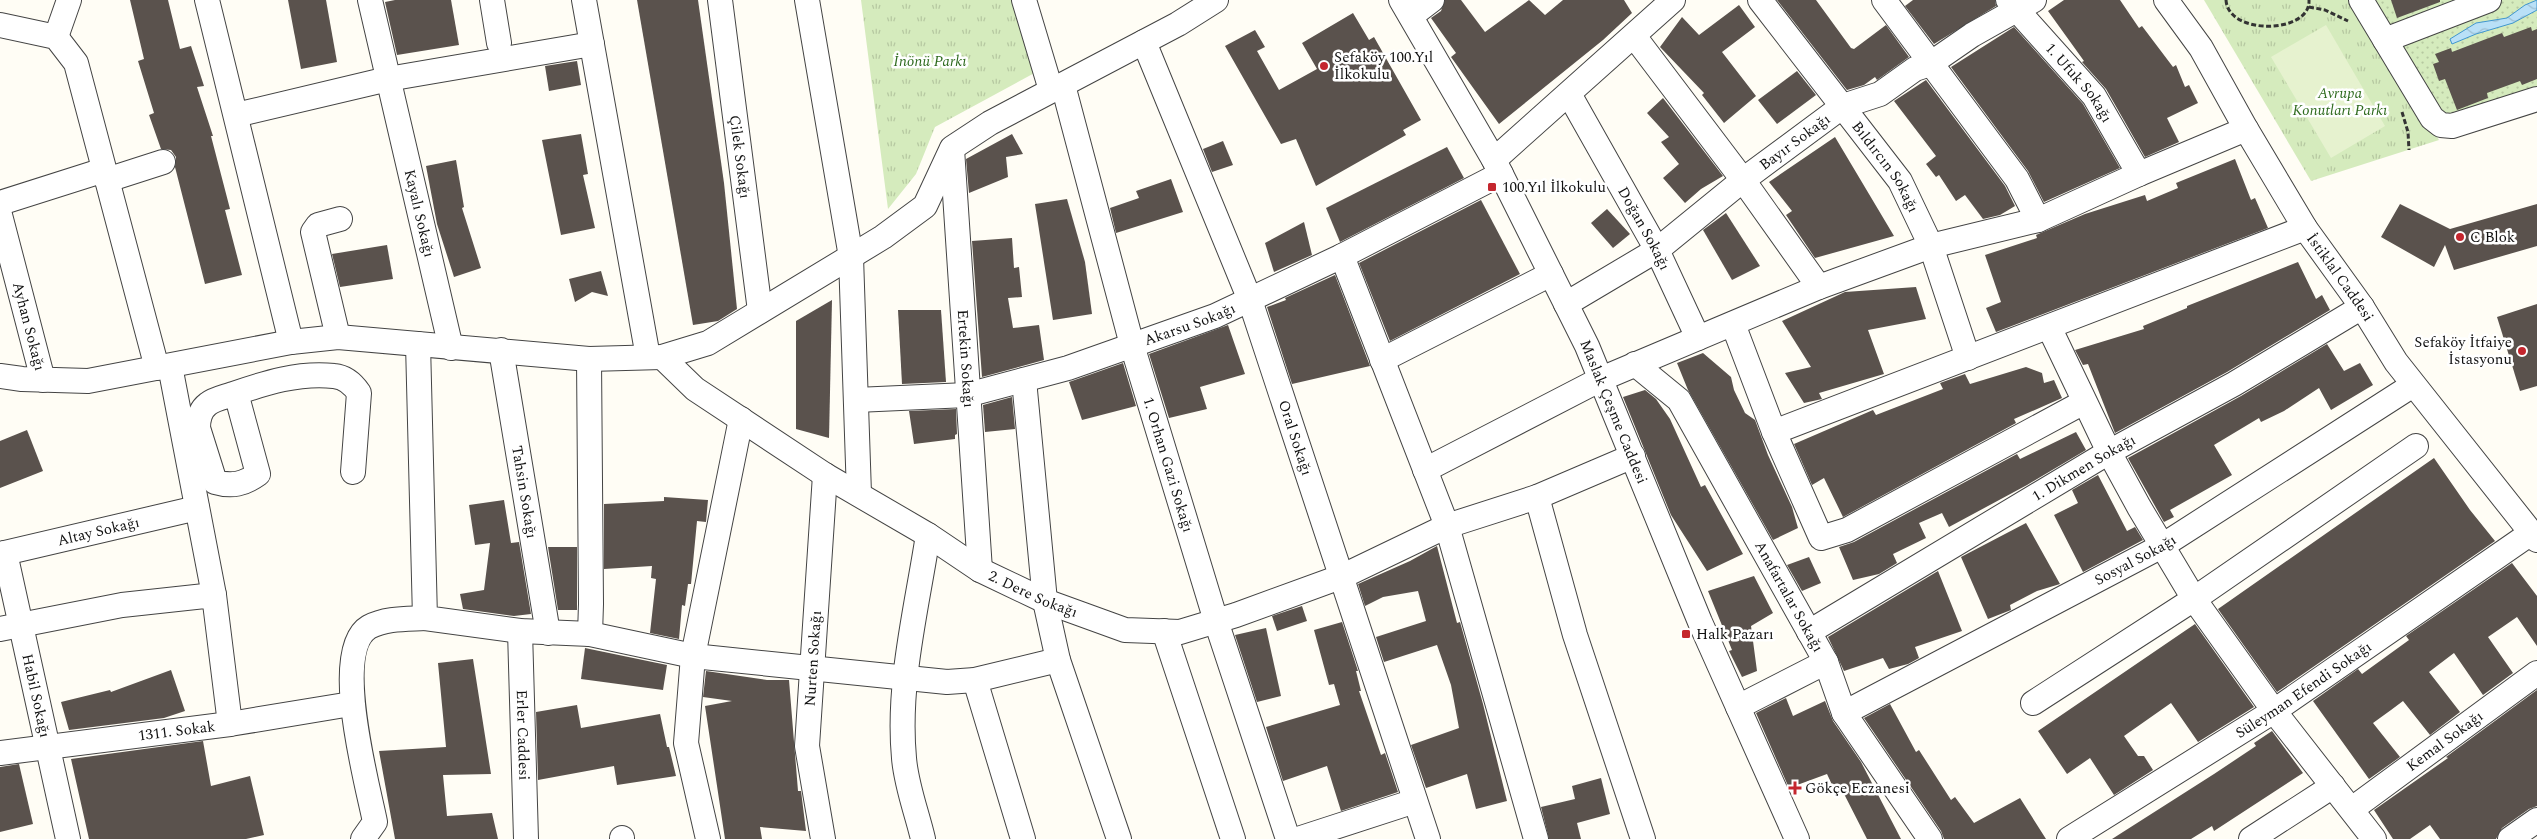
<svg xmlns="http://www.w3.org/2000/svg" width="2537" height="839" font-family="Spectral,serif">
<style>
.grass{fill:url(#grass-dots)}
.park{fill:url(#park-tufts)}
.pitch{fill:#e6f2cf}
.water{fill:url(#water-waves);stroke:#3f96cf}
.building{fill:#5a524d}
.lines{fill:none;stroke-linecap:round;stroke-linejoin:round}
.minor-casing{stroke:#444;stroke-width:26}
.path{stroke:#333;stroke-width:3;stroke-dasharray:5 2.5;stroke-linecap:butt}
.minor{stroke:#fff;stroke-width:24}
.poi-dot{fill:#c4262e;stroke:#fff;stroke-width:2}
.labels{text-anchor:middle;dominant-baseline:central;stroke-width:5;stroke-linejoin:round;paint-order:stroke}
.poi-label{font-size:15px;fill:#111;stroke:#fff;text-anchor:start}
.park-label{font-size:15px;font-style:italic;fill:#2f6b1f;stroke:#fff}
.street-label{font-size:15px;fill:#111;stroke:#fff}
</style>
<defs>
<pattern id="grass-dots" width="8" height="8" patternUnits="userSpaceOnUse" patternTransform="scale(1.25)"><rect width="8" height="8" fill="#d5ebbd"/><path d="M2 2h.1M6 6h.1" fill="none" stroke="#b6c8a1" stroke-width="1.8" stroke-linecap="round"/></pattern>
<pattern id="park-tufts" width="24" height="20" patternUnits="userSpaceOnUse" patternTransform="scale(1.25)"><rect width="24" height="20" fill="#d5ebbd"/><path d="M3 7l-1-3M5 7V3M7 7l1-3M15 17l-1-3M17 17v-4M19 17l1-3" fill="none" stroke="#b6c8a1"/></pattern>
<pattern id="water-waves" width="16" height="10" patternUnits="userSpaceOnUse" patternTransform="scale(1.25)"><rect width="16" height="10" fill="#b9e0f7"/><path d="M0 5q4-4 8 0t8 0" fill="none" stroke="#9ebfd3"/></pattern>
</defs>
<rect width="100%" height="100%" fill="#fffdf5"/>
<g class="grass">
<polygon points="2367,0 2476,0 2387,33"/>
<polygon points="2501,0 2537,0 2537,93 2447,121 2392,42"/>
</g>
<g class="park">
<polygon points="861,0 1019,0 1040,70 935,127 916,174 888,209"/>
<polygon points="2204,0 2355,0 2439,140 2311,181"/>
</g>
<polygon class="pitch" points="2326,25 2385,126 2331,158 2271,57"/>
<polygon class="water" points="2537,0 2537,10 2513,23 2476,34 2452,44 2450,39 2476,23 2507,18 2525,5"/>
<g class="building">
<polygon points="130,0 168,0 180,49 191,46 204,86 197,87 213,136 211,136 230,209 225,210 242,275 205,284 175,167 176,157 171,150 161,149 149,115 154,113 138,61 144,59"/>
<polygon points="288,0 326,0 337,62 301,69"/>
<polygon points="395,0 451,0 459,45 397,55 385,2"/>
<polygon points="637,0 698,0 724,183 737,309 718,321 693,325"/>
<polygon points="1445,0 1461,0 1485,32 1529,0 1545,15 1563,0 1624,0 1632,13 1603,40 1499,124 1451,57 1456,53 1431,18 1441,11"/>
<polygon points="1777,0 1816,0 1851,48 1854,49 1886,25 1909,57 1877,80 1875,77 1864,85 1847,90"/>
<polygon points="1913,0 1995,0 1996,6 1934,44 1905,6"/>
<polygon points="2064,0 2120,0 2139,28 2142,26 2173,67 2176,65 2185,87 2189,85 2198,103 2167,118 2179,142 2145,157 2106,89 2082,62 2084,61 2048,11"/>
<polygon points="2391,0 2440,0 2440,2 2397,18"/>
<polygon points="1739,5 1755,27 1722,52 1756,96 1724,123 1702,95 1704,93 1660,47 1682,17 1699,35"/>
<polygon points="1353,13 1369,40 1374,37 1421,120 1403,130 1406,135 1316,186 1296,139 1281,144 1225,46 1255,30 1265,47 1257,51 1279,90 1317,69 1302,43"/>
<polygon points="2014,27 2083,104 2120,168 2044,202 2028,171 1951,67"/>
<polygon points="2531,27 2532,31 2537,29 2537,79 2522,85 2520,81 2487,93 2488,98 2457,110 2445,79 2439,81 2433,64 2439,62 2435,54 2451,48 2452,52 2502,33 2504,37"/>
<polygon points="577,61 581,85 549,91 545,66"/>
<polygon points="1797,71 1816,95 1777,124 1758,100"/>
<polygon points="1926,80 2005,186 2015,206 2000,215 1983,219 1965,195 1956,201 1939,175 1936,177 1926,164 1936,156 1894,101"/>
<polygon points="1663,98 1723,176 1701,189 1685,203 1663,178 1679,164 1661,142 1669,137 1647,113"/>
<polygon points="581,134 588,174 583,175 595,228 561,235 542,140"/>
<polygon points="1012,134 1023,154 1006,157 1008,177 969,193 966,159"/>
<polygon points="1835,137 1894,236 1815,258 1786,215 1792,211 1769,182"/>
<polygon points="1223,141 1233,165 1212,172 1203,149"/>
<polygon points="1447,147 1464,178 1340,242 1326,208"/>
<polygon points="2235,159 2251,200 2255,198 2268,228 1996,332 1986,308 2001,302 1985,255 2037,238 2036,235 2085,214 2145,195 2147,201 2178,188 2176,183"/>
<polygon points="456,160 464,207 462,208 481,268 454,277 437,224 426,166"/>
<polygon points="1171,179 1183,212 1116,233 1110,208 1139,198 1136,191"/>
<polygon points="1067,199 1085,262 1092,314 1053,320 1035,204"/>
<polygon points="1481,200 1520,274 1390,341 1359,263"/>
<polygon points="2400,204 2450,229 2537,204 2537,246 2454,270 2445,245 2434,267 2381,237"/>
<polygon points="1607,209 1630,234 1613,248 1591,223"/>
<polygon points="1726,213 1760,266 1732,280 1703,230"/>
<polygon points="1304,222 1312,255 1274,272 1265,243"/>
<polygon points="1012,238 1014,268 1019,267 1022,297 1008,298 1013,328 1039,325 1044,360 982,377 972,241"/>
<polygon points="387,245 393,279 340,287 332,254"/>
<polygon points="2298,262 2316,299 2322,295 2330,310 2227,372 2115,433 2088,364 2083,365 2075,350 2144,329 2143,326 2187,308 2187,306"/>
<polygon points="601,271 608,296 592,292 575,302 569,279"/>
<polygon points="1335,275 1370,366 1292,384 1267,307 1286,300 1285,298"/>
<polygon points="1916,287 1926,319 1868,330 1884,374 1819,393 1822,399 1804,403 1785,373 1811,367 1782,321 1845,292"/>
<polygon points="832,300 829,438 796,429 796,321"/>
<polygon points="2537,304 2537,386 2520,391 2497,317"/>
<polygon points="898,310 941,310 946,382 902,384"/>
<polygon points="1228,325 1245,374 1200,387 1207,409 1169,418 1149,354"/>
<polygon points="2327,344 2344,371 2360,363 2373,385 2331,410 2319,388 2284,411 2261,422 2259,418 2214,445 2232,475 2170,510 2174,517 2164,522 2128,458 2241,396"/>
<polygon points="1703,353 1731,377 1734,390 1745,413 1755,420 1768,455 1792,507 1798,528 1773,540 1688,390 1677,363"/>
<polygon points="1123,363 1136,406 1082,420 1069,382"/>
<polygon points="2026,367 2042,373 2044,383 2054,380 2062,398 2014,419 2016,423 1843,517 1824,478 1812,485 1794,444 1873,410 1876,415 1943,389 1940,383 1965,374 1970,384"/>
<polygon points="1645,390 1656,399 1670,419 1701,487 1705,485 1743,554 1707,571 1671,515 1623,397"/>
<polygon points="1012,397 1015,429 985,432 983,405"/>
<polygon points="956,409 957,434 955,435 955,439 914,444 909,411"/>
<polygon points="27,430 43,471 0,488 0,441"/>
<polygon points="2076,432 2086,450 2027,485 1949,527 1942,513 1919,523 1926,538 1893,554 1897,563 1879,574 1853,580 1839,547 1854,542 2017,454 2020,459"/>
<polygon points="2434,458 2470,510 2495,541 2277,692 2218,609"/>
<polygon points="2098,475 2127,531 2135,527 2143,540 2083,572 2054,515 2078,503 2072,490"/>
<polygon points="664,497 708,500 706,522 697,521 691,584 688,584 685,606 682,605 679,639 650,633 656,579 651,578 652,566 604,569 604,504 664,501"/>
<polygon points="504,500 511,543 519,542 531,614 514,616 463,609 460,594 484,590 490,543 475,545 469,505"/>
<polygon points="2026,523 2060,584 2037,591 2010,605 2011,610 1988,619 1961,557"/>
<polygon points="1437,546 1457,623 1460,622 1483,704 1507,801 1476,809 1467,774 1426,788 1411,745 1459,728 1451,685 1437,645 1384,662 1376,637 1426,621 1418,591 1383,597 1365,606 1358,584 1410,561"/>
<polygon points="548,547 577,547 577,610 558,610"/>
<polygon points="1809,557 1821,583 1802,591 1787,565"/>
<polygon points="2512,563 2537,596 2537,646 2517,617 2488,637 2513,673 2483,695 2454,653 2429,672 2460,712 2430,735 2403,701 2391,710 2373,723 2400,757 2369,779 2313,701 2358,669 2362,674 2409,640 2406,636"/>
<polygon points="1938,571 1962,631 1915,647 1919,658 1908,664 1889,669 1883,658 1844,671 1828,637"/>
<polygon points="1754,576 1773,613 1751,626 1757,671 1742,677 1729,651 1732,650 1708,591"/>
<polygon points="1302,606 1307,621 1277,631 1272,616"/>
<polygon points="1342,622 1358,671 1356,671 1361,691 1359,691 1381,755 1385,753 1398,792 1341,811 1327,766 1283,781 1266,727 1340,705 1334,684 1329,685 1314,630"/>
<polygon points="2195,624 2254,707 2198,742 2171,703 2124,736 2138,756 2144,756 2153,770 2114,795 2090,758 2067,774 2038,731"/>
<polygon points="1266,628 1281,696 1257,702 1235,635"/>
<polygon points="585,648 667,665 663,690 581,679"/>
<polygon points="473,659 491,774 443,775 447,816 492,813 498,839 395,839 379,751 446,747 438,663"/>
<polygon points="171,670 185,711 164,718 69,730 61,702 110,690 111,692"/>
<polygon points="706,671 767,680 789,680 798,791 801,791 806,831 760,827 762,839 725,839 705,706 732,701 703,697"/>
<polygon points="2537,690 2537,806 2529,809 2502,828 2496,839 2440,839 2430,825 2410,839 2393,839 2374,810 2448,758 2446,757"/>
<polygon points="1786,698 1793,716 1825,701 1833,721 1861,762 1901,839 1867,839 1840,786 1834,789 1827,774 1789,788 1756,713"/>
<polygon points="1890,704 1916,752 1919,750 1951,800 1955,797 1974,823 2020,798 2046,839 1944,839 1941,831 1864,718"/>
<polygon points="577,705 581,728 660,714 667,747 669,747 676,776 617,785 614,766 538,780 536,712"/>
<polygon points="2272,731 2303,773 2214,831 2212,826 2191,839 2112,839 2214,774 2256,746 2254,743"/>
<polygon points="203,741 211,786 250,776 264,835 246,839 89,839 71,759"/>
<polygon points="19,764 33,824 0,832 0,767"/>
<polygon points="1601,778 1610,814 1577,823 1581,839 1549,839 1541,807 1575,799 1572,786"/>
</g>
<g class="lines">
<defs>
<g id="minor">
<polyline points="207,0 291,342"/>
<path id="s1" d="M370 0 451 348"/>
<polyline points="492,0 499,43"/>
<polyline points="584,0 648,357"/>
<path id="s2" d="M720 0 760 311"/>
<polyline points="807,0 851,257 859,494"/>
<polyline points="1024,0 1051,90"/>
<path id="s3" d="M1401 0 1494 160 1587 346 1700 622 1797 839"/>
<path id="s4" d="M1760 0 1900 181 1931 246 1968 358"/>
<polyline points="1884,0 2017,179 2038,220"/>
<path id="s5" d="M2008 0 2094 96 2139 174"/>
<path id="s6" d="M2166 0 2201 48 2246 129 2305 228 2362 307 2396 362 2537 540"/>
<polyline points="2361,0 2432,118 2441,125 2452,126 2537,99"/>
<polyline points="1411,16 1432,0"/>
<polyline points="0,25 56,37 76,63 157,368"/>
<polyline points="1634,36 1743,180 1819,287"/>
<polyline points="56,37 69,0"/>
<polyline points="2385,40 2489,0"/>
<path id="s7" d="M1144 42 1250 300 1428 839"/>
<path id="s8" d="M1063 85 1132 345 1216 621 1288 839"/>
<path id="s9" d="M1569 94 1657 250 1698 338"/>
<polyline points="236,115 388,79 592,44"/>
<path id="s10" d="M952 149 980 570"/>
<polyline points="1494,160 1673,0"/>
<polyline points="107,180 163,162"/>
<polyline points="0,203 104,170"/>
<path id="s11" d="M0 215 43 380"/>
<polyline points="1342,256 1447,526 1536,839"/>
<path id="s12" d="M1566 304 1657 250 1743 180 1843 106 1880 94 1915 69 1930 64 1972 35 2034 0"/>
<polyline points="1733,324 1774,432 1821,538 1847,530 2084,402"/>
<polyline points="2049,327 2109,452 2139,507 2194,599 2274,711 2374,839"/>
<polyline points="338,337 313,232 318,225 340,219"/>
<polyline points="418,344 425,618 520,631 590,634 693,656 947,682 975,680 1058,660"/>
<path id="s13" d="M501 350 548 633"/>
<path id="s14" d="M662 357 695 389 825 475 928 535 980 570 1045 601 1125 630 1180 632 1236 615 1343 576 1447 526 1537 497 1633 456"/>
<polyline points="589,359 591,604 590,634"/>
<polyline points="1382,360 1551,274"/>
<path id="s15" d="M1635 364 1679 400 1826 662 1844 713 1930 839"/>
<polyline points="170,366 214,595"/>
<polyline points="0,376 22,379 88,381 291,342 338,337 589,359 662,357 708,343 883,237 925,206 952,148 990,123 1178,24 1216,0"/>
<polyline points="1024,380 1045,601 1058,660 1119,839"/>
<path d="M236 393 258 474C244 484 232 487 215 482L198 428C198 419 200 410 208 404 214 399 225 397 233 394 265 383 299 372 334 376 345 377 353 384 359 393L353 472"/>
<path id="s16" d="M856 400 967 395 1068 368 1215 316 1342 256 1501 174"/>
<polyline points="1774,432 2305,228"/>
<polyline points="1425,470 1601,379 1819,287 1931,246 2038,220 2139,174 2246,129"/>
<polyline points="1537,497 1575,635 1643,839"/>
<path id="s17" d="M5 553 68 839"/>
<path id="s18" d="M0 554 197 508"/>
<polyline points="0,629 122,605 214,595 230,724"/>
<path id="s19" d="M520 631 526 839"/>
<polyline points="1164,631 1233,839"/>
<path id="s20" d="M1809 632 2109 452 2234 384 2362 307"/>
<polyline points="975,680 1023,839"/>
<polyline points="2033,703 2194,599 2416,446"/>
<polyline points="1738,707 1826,662"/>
<path id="s21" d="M1844 713 2162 546 2413 385"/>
<path id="s22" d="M0 753 230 724 351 704"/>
<path id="s23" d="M2352 809 2537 673"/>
<polyline points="622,838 622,839"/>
<path d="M363 839 375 822C368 786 330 650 369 627 386 618 406 619 425 618"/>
<polyline points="708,839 686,743 693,656 741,419"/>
<path id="s24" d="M823 839 807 746 825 475"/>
<path d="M923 839C917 813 906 785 904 758 897 684 917 607 928 535"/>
<polyline points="1298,839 1415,801"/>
<path id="s25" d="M2069 839 2274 711 2531 533"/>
<polyline points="2251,839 2333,786"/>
<polyline points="2510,839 2537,820"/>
</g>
</defs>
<use href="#minor" class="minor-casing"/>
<g class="path">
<path d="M2226 0C2228 36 2311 34 2309 0"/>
<polyline points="2309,7 2325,10 2348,21"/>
<polyline points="2402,112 2408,132 2409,150"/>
</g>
<use href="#minor" class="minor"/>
</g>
<g class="poi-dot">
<circle cx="1324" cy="66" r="5"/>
<rect x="1487" y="182" width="10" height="10" rx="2.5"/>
<circle cx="2460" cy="237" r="5"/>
<circle cx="2522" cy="351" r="5"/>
<rect x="1681" y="629" width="10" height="10" rx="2.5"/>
<path d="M1792.5 780.5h5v5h5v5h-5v5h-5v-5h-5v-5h5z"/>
</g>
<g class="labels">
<g class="poi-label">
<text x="1334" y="57">Sefaköy 100.Yıl<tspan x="1334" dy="17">İlkokulu</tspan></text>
<text x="1502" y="187">100.Yıl İlkokulu</text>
<text x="2470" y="237">C Blok</text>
<text x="2512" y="342" text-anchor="end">Sefaköy İtfaiye<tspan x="2512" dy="17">İstasyonu</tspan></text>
<text x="1696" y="634">Halk Pazarı</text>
<text x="1805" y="788">Gökçe Eczanesi</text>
</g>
<g class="park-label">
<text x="930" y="61">İnönü Parkı</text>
<text x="2340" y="93">Avrupa<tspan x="2340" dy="17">Konutları Parkı</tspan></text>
</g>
<g class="street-label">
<text stroke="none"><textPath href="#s5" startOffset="109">1. Ufuk Sokağı</textPath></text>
<text stroke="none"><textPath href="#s12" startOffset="281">Bayır Sokağı</textPath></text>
<text stroke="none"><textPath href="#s2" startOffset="158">Çilek Sokağı</textPath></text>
<text stroke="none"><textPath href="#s4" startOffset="209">Bıldırcın Sokağı</textPath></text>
<text stroke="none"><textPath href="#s1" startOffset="219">Kayalı Sokağı</textPath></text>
<text stroke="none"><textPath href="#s9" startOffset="154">Doğan Sokağı</textPath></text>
<text stroke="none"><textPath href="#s6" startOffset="328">İstiklal Caddesi</textPath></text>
<text stroke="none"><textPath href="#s16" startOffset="345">Akarsu Sokağı</textPath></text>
<text stroke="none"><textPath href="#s11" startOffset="115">Ayhan Sokağı</textPath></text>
<text stroke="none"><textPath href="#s10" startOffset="210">Ertekin Sokağı</textPath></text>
<text stroke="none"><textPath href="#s3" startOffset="464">Maslak Çeşme Caddesi</textPath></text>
<text stroke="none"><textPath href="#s7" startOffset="424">Oral Sokağı</textPath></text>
<text stroke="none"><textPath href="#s8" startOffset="394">1. Orhan Gazi Sokağı</textPath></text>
<text stroke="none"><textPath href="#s20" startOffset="320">1. Dikmen Sokağı</textPath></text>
<text stroke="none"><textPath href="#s13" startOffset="144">Tahsin Sokağı</textPath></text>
<text stroke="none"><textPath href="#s18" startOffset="101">Altay Sokağı</textPath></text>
<text stroke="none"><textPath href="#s21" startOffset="329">Sosyal Sokağı</textPath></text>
<text stroke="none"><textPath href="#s14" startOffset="442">2. Dere Sokağı</textPath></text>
<text stroke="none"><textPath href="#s15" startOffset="282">Anafartalar Sokağı</textPath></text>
<text stroke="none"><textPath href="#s24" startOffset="182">Nurten Sokağı</textPath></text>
<text stroke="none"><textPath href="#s25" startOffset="278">Süleyman Efendi Sokağı</textPath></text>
<text stroke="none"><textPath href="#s17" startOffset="146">Habil Sokağı</textPath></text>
<text stroke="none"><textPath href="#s22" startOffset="178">1311. Sokak</textPath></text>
<text stroke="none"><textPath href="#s19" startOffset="104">Erler Caddesi</textPath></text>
<text stroke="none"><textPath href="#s23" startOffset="115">Kemal Sokağı</textPath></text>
</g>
</g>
</svg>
